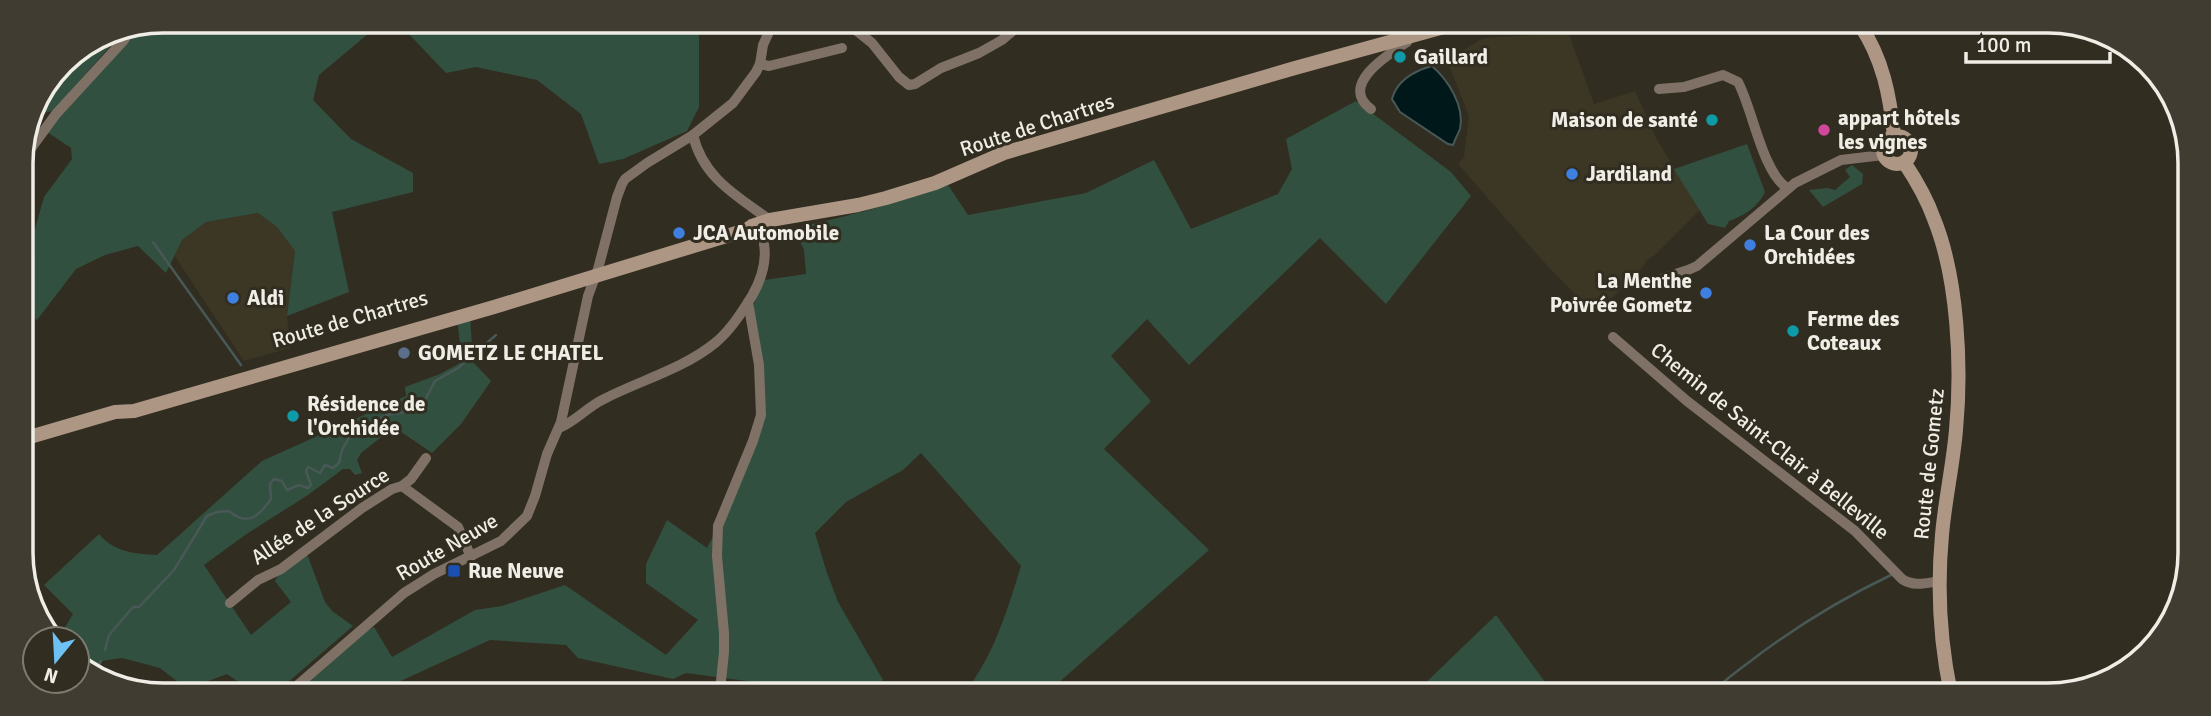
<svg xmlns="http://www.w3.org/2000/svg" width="2211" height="716" font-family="Signika,sans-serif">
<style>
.built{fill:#3c3725}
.green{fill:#325040}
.water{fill:#001819;stroke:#485856;stroke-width:2}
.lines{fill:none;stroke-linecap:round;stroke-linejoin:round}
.stream{stroke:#485856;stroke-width:2.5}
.street{stroke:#7f7165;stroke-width:10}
.secondary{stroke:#ad9784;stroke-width:14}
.culture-dot{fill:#0f9aa8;stroke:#312d21;stroke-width:2.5}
.hotel-dot{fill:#d1479c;stroke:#312d21;stroke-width:2.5}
.shop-dot{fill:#3f7fe0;stroke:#312d21;stroke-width:2.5}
.service-dot{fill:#5c6f8a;stroke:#312d21;stroke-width:2.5}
.transit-dot{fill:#1a4fb4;stroke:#312d21;stroke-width:2.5}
.labels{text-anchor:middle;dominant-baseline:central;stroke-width:6;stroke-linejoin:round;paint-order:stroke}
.poi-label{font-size:21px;font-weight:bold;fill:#efede5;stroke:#312d21;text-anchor:start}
.street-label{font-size:21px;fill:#efede5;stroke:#312d21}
.rim{fill:none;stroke:#efede5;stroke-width:3.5}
</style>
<rect width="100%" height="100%" fill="#312d21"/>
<g class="built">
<polygon points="1553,34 1569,34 1594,104 1635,91 1656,138 1700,210 1655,255 1647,260 1641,269 1595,315 1542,260 1458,164 1464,157 1469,116 1445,55 1459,53 1483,38"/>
<polygon points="258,213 277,227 295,251 287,316 290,348 244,361 174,255 182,240 206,222"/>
</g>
<g class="green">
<polygon points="163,21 699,22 699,107 687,131 623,159 599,164 581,114 537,80 476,67 446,73 405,30 369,33 319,75 313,100 351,139 413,173 413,192 332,212 349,292 287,316 295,251 277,227 258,213 206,222 182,240 166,273 138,246 105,255 76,269 37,320 22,308 22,275 44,197 72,159 71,148 47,132 63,110 131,38 138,26"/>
<polygon points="126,28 54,110 39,115 34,123 44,131 21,154 32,108 63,62 109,32"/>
<path d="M1356 101 1451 172 1471 196 1386 304 1320 238 1189 365 1147 319 1111 356 1151 401 1104 449 1209 550 1048 692H965C994 655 1007 611 1021 566L921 453 903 470 846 502 815 533 826 570 838 602 883 680 866 692H768L769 684 686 673 673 679 578 658 566 645 490 640 379 691 297 690 360 634 374 627 392 657 475 610 502 606 565 585 666 655 698 620 646 583V564L667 520 707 548 738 488 763 416 752 309 764 280 806 274 804 250 794 228C847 217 897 203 948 185L968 215 1086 193 1154 160 1191 229 1278 194 1292 169 1286 139Z"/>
<path d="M1747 144 1765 192C1758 207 1745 215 1729 221L1725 228 1708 224 1674 169Z"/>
<polygon points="1852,165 1863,174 1862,184 1823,207 1809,190 1827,188 1835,190 1850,177 1845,170"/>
<path d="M470 315 473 362 491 381 461 424 432 453 394 427 361 453 357 460 362 473 355 475 350 469H343L308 495 245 535 204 565 251 635 291 602 275 581 281 569 307 554 325 602 332 611 353 626 279 690H250L227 674 187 689 160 668 122 658 101 661 94 670 77 660V639H58L73 614 44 585 99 534C114 552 135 554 157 555L262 461 406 396 405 387 440 374 462 362 457 318Z"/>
<polygon points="1496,615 1553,693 1415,693"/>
</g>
<path class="water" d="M1432 66C1448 80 1465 106 1460 129 1458 134 1455 139 1453 145L1448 144 1400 112 1392 99C1397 80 1414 71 1432 66Z"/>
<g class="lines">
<g class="stream">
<polyline points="153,242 241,365"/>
<path d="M105 650 109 635 133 607H139L174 570 207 516 217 512 229 511C248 527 259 516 271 499L270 484 274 479 282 481 287 490 299 485 308 488 311 485 306 471 308 467 320 473 325 465 333 468 339 463 342 450 350 436 386 415 412 411 424 402 435 381 458 368 496 335"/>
<polyline points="95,671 101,661"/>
<path d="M1711 694C1722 682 1735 673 1748 663 1792 629 1841 599 1891 575"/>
</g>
<g class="street">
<polyline points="847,23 872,43 899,77 909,85 915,84 941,68 979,53 1002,40 1022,23"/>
<polyline points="1242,24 1244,25"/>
<polyline points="922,28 945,23"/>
<polyline points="760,64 769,66 842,48"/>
<path d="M1659 89 1684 87 1723 75 1738 82C1753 110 1762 171 1787 188"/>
<path d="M1371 109C1338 85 1389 54 1407 42L1408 35"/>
<path d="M693 135C703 178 737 196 770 220"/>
<polyline points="21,162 56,114 124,40 132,27"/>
<polyline points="1663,278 1688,270 1697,266 1795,183 1841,160 1883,155"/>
<path d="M1613 337 1687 401 1855 531 1902 579C1914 587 1926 583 1940 581"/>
<path d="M559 428C575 422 587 407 604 399 641 380 683 369 715 343 730 331 742 312 752 296 761 280 767 262 764 244"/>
<polyline points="402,486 458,527 471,557"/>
<polyline points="230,603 258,580 281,569 362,508 392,489 402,486 411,479 426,458"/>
<polyline points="292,690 404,593 434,574 501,541 527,516 535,496 547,454 561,422 588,296 598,269 617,197 622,184 625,179 647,163 693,135 733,103 756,72 760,64 763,45 773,23"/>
<polyline points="720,691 724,652 724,633 717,556 718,526 753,441 761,415 759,365 748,302"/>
</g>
<g class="secondary">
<path d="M1860 25C1883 59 1890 96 1894 136"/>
<circle cx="1897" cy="150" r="14"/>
<path d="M1904 162C1916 180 1927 199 1934 219 1958 278 1962 367 1956 430 1953 465 1945 500 1942 535 1937 588 1940 642 1951 694"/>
<polyline points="23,439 115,412 134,411 494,307 746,230 752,226 770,220 858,205 886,198 935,183 1004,153 1295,68 1455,24"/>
</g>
</g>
<g class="culture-dot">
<circle cx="1400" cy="57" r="7"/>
<circle cx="1712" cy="120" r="7"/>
<circle cx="1793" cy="331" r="7"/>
<circle cx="293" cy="416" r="7"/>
</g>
<circle class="hotel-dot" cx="1824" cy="130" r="7"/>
<g class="shop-dot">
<circle cx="1572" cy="174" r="7"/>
<circle cx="679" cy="233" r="7"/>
<circle cx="1750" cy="245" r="7"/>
<circle cx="1706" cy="293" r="7"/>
<circle cx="233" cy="298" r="7"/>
</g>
<circle class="service-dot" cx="404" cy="353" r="7"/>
<rect class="transit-dot" x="447" y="564" width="14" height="14" rx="3.5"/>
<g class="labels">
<g class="poi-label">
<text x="1414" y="57">Gaillard</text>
<text x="1838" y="118">appart hôtels<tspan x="1838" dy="24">les vignes</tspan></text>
<text x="1698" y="120" text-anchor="end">Maison de santé</text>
<text x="1586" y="174">Jardiland</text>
<text x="693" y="233">JCA Automobile</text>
<text x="1764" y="233">La Cour des<tspan x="1764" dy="24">Orchidées</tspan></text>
<text x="1692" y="281" text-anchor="end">La Menthe<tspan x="1692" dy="24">Poivrée Gometz</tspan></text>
<text x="247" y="298">Aldi</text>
<text x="1807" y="319">Ferme des<tspan x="1807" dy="24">Coteaux</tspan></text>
<text x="418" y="353">GOMETZ LE CHATEL</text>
<text x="307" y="404">Résidence de<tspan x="307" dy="24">l'Orchidée</tspan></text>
<text x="468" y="571">Rue Neuve</text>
</g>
<g class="street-label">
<text transform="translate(1037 125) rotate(-18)">Route de Chartres</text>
<text transform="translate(350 319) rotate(-16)">Route de Chartres</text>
<text transform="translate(1770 441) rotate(39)">Chemin de Saint-Clair à Belleville</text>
<text transform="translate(1929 464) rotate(-84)">Route de Gometz</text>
<text transform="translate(320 516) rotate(-33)">Allée de la Source</text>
<text transform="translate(447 547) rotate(-30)">Route Neuve</text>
</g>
</g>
<path d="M0 0H2211V716H0ZM163 33H2048A130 130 0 0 1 2178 163V553A130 130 0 0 1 2048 683H163A130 130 0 0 1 33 553V163A130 130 0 0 1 163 33Z" fill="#403c31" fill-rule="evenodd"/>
<path class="rim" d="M163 33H2048A130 130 0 0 1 2178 163V553A130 130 0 0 1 2048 683H163A130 130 0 0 1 33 553V163A130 130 0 0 1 163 33Z"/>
<g transform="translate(56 660) rotate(198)"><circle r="33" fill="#312d21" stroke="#7d7a6f" stroke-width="2"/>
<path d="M0-5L12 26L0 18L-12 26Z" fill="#6ec2f3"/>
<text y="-10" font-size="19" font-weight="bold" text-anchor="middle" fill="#efede5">N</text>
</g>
<path d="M1966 52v10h144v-10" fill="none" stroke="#efede5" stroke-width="3.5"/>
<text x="1976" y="52" font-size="21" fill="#efede5" stroke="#312d21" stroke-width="5" paint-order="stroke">100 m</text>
</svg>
